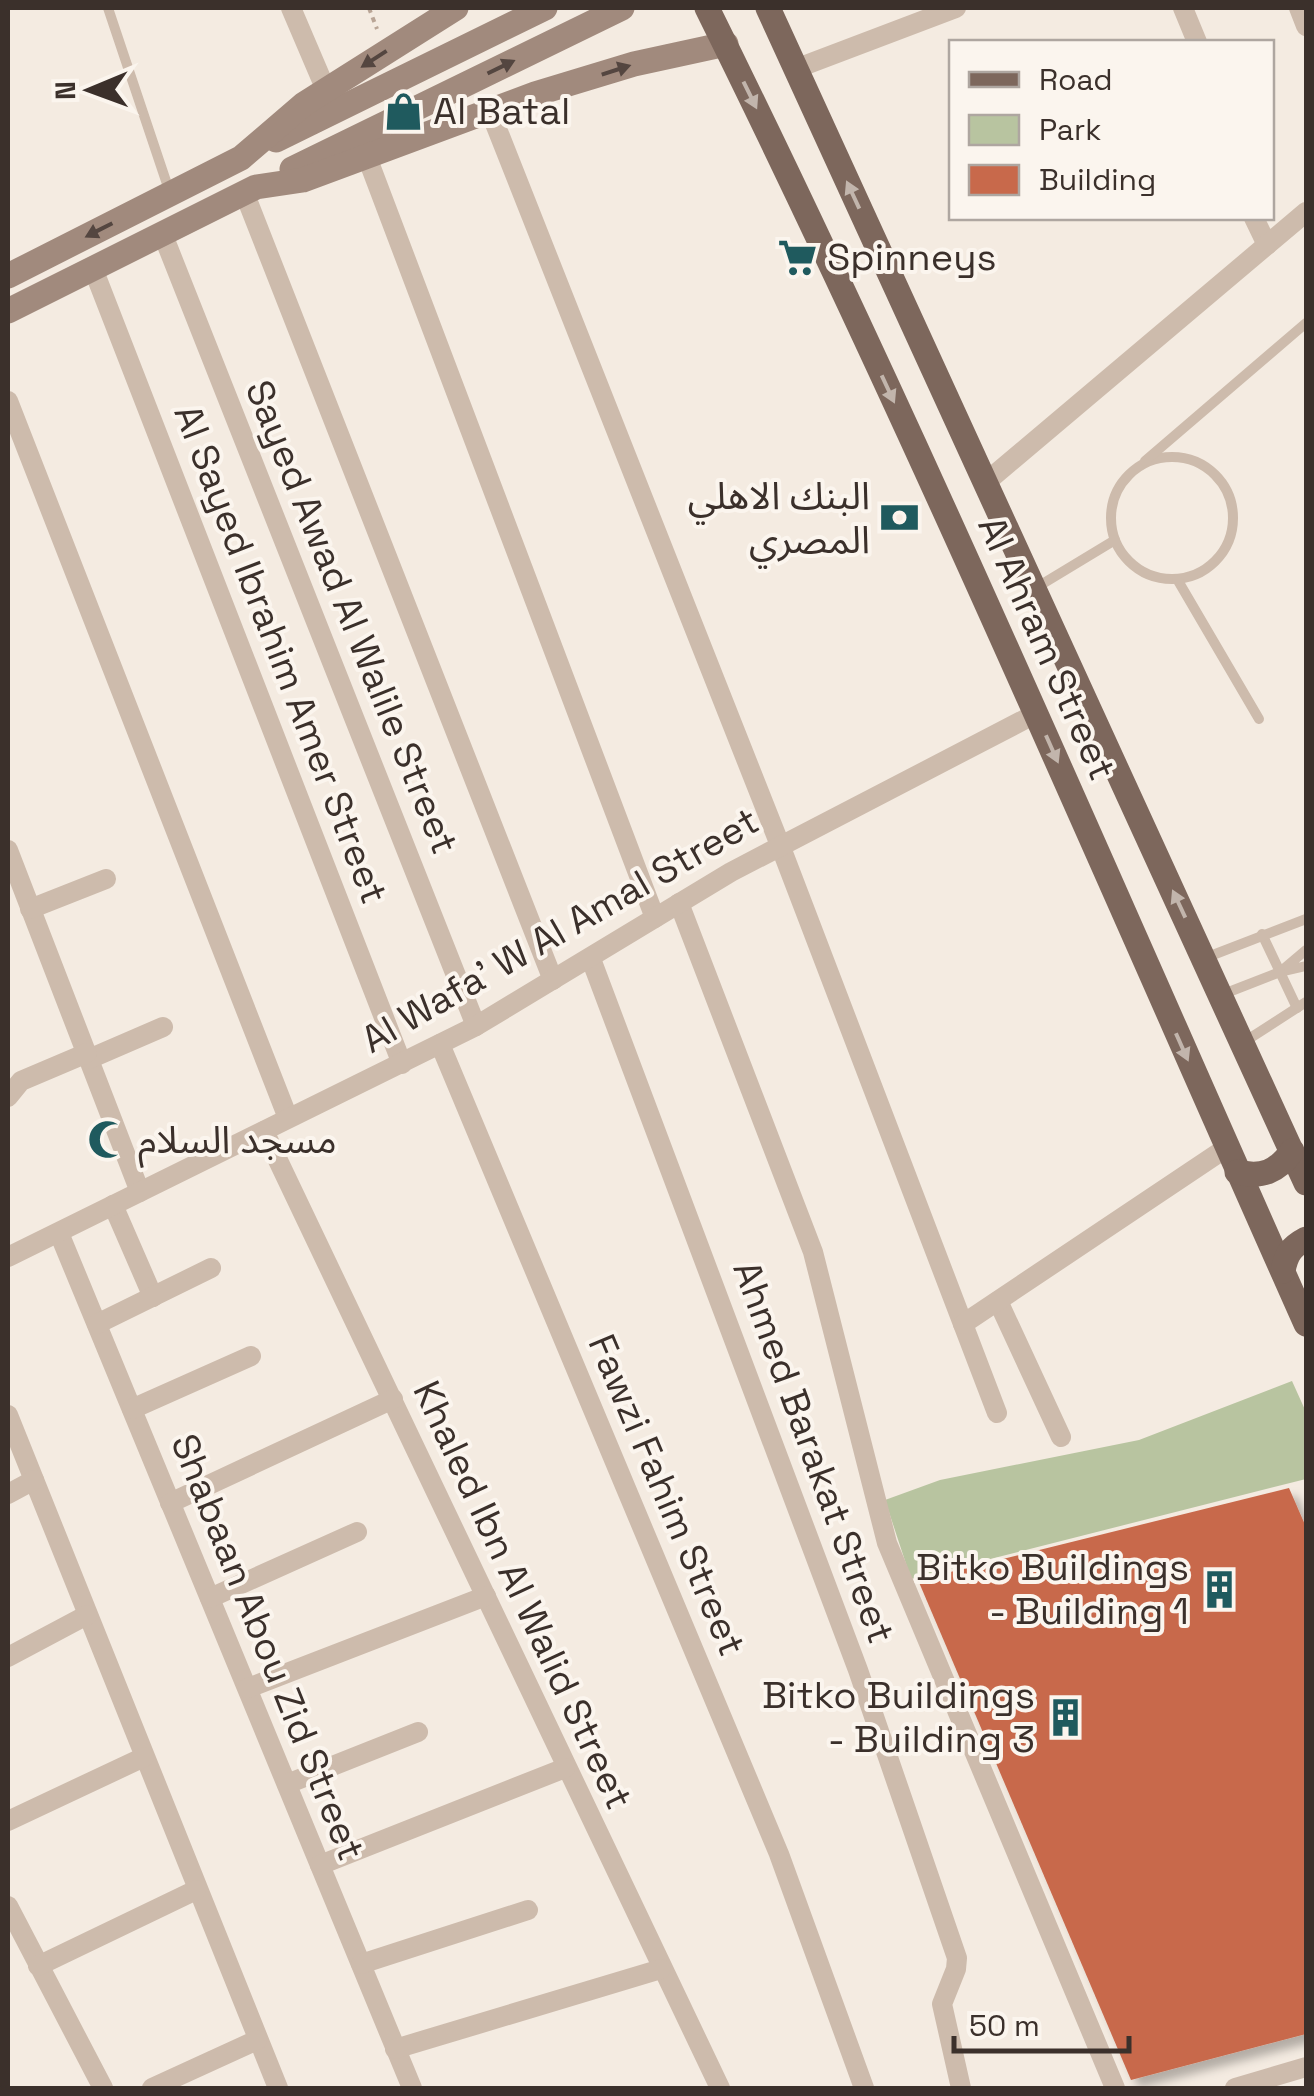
<svg xmlns="http://www.w3.org/2000/svg" width="1314" height="2096" font-family="'Space Grotesk','Noto Sans Arabic',sans-serif">
<style>
.green{fill:#b8c4a0}
.building{fill:#c8694b;filter:url(#shadow)}
.lines{fill:none;stroke-linecap:round;stroke-linejoin:round}
.path{stroke:#b9a596;stroke-width:4;stroke-dasharray:5 5;stroke-linecap:butt}
.lane{stroke:#cdbbac;stroke-width:10}
.street{stroke:#cdbbac;stroke-width:20}
.secondary{stroke:#a18a7d;stroke-width:25}
.primary{stroke:#7d675c;stroke-width:25}
.oneway{fill:#544640}
.oneway2{fill:#c2b5ac}
.labels{text-anchor:middle;dominant-baseline:central;stroke-width:8;stroke-linejoin:round;paint-order:stroke}
.poi-label{font-size:38px;fill:#3b302b;stroke:#fbf5ee;text-anchor:start}
.street-label{font-size:38px;fill:#3b302b;stroke:#fbf5ee}
</style>
<defs>
<filter id="shadow"><feDropShadow dx="8" dy="8" stdDeviation="5" flood-color="#0004"/></filter>
</defs>
<rect width="100%" height="100%" fill="#f4ebe1"/>
<polygon class="green" points="1292,1381 1306,1412 1306,1479 911,1579 885,1500 940,1480 1139,1440"/>
<polygon class="building" points="1289,1488 1306,1527 1306,2034 1131,2080 918,1580"/>
<g class="lines">
<polyline class="path" points="369,8 377,29"/>
<g class="lane">
<polyline points="108,8 170,193"/>
<circle cx="1172" cy="518" r="61"/>
<polyline points="1145,461 1306,323"/>
<polyline points="1177,579 1259,719"/>
<polyline points="1034,589 1115,540"/>
<polyline points="1262,934 1297,1008"/>
<polyline points="1306,950 1280,972 1306,966"/>
<polyline points="1205,958 1306,919"/>
<polyline points="1221,995 1280,972"/>
<polyline points="1244,1042 1306,1002"/>
</g>
<g class="street">
<polyline points="291,8 326,90"/>
<polyline points="1183,8 1197,42"/>
<polyline points="1299,8 1306,26"/>
<polyline points="795,69 956,8"/>
<polyline points="490,111 780,845 997,1413"/>
<polyline points="367,157 655,918"/>
<polyline points="244,192 553,980"/>
<polyline points="1254,218 1267,245"/>
<polyline points="163,235 476,1026"/>
<polyline points="94,271 402,1064"/>
<polyline points="8,401 288,1118"/>
<polyline points="985,483 1306,212"/>
<polyline points="8,850 140,1192"/>
<polyline points="679,903 813,1252 887,1543 1115,2088"/>
<polyline points="30,909 106,879"/>
<polyline points="591,959 858,1670 957,1958 956,1969 942,2004 961,2088"/>
<polyline points="440,1044 779,1854 864,2088"/>
<polyline points="89,1059 163,1027"/>
<polyline points="8,1097 21,1081 87,1053"/>
<polyline points="264,1131 720,2088"/>
<polyline points="113,1205 153,1297"/>
<polyline points="59,1233 412,2088"/>
<polyline points="8,1257 476,1026 731,872 1037,713"/>
<polyline points="998,1301 1061,1437"/>
<polyline points="97,1324 211,1268"/>
<polyline points="963,1324 1226,1148"/>
<polyline points="132,1409 251,1356"/>
<polyline points="8,1415 278,2088"/>
<polyline points="8,1494 34,1480"/>
<polyline points="170,1503 393,1399"/>
<polyline points="210,1598 357,1532"/>
<polyline points="8,1657 87,1615"/>
<polyline points="248,1688 486,1596"/>
<polyline points="287,1784 418,1732"/>
<polyline points="8,1821 144,1757"/>
<polyline points="320,1865 565,1768"/>
<polyline points="8,1906 103,2088"/>
<polyline points="361,1964 528,1910"/>
<polyline points="38,1966 196,1890"/>
<polyline points="395,2049 661,1969"/>
<polyline points="152,2088 257,2040"/>
<polyline points="1235,2088 1306,2067"/>
</g>
<g class="secondary">
<polyline points="276,140 545,8"/>
<polyline points="292,169 622,8"/>
<polyline points="8,276 241,158 304,104 456,8"/>
<polyline points="8,311 256,187 303,180 535,94 634,64 726,44"/>
</g>
<g class="primary">
<path d="M707 8C921 440 1110 884 1306 1324"/>
<polyline points="768,8 1306,1183"/>
<path d="M1237 1172C1262 1178 1277 1172 1292 1151"/>
<path d="M1283 1271C1286 1254 1291 1247 1306 1239"/>
</g>
</g>
<defs><path id="oneway-solid" d="M-6-.8H1V-3.2L6.5 0L1 3.2V.8H-6Z" transform="scale(2.5)"/></defs>
<g class="oneway">
<use href="#oneway-solid" transform="translate(374 59) rotate(147)"/>
<use href="#oneway-solid" transform="translate(501 67) rotate(-26)"/>
<use href="#oneway-solid" transform="translate(616 70) rotate(-18)"/>
<use href="#oneway-solid" transform="translate(99 230) rotate(153)"/>
</g>
<g class="oneway2">
<use href="#oneway-solid" transform="translate(750 95) rotate(64)"/>
<use href="#oneway-solid" transform="translate(853 195) rotate(-115)"/>
<use href="#oneway-solid" transform="translate(888 389) rotate(65)"/>
<use href="#oneway-solid" transform="translate(1052 749) rotate(66)"/>
<use href="#oneway-solid" transform="translate(1179 904) rotate(-115)"/>
<use href="#oneway-solid" transform="translate(1182 1047) rotate(66)"/>
</g>
<defs>
<symbol id="shop-bare" viewBox="-9 -9 18 18"><path d="M-5-2.5h2.3a2.7 3.5 0 0 1 5.4 0H5L5.5 6h-11ZM-1.5-2.5h3a1.5 2.3 0 0 0-3 0Z" fill="#1f5a5e" stroke="#fbf5ee" stroke-width="2.5" paint-order="stroke"/></symbol>
<symbol id="supermarket-bare" viewBox="-9 -9 18 18"><path d="M-6-5.5h2.5l.6 2H6L4.5 2H-2.5L-4.4-4H-6ZM-1.5 3.2a1.3 1.3 0 1 0 .1 0ZM3 3.2a1.3 1.3 0 1 0 .1 0Z" fill="#1f5a5e" stroke="#fbf5ee" stroke-width="2.5" paint-order="stroke"/></symbol>
<symbol id="bank-bare" viewBox="-9 -9 18 18"><path d="M-6-4H6V4H-6ZM0-2.3a2.3 2.3 0 1 0 0 4.6a2.3 2.3 0 1 0 0-4.6Z" fill="#1f5a5e" stroke="#fbf5ee" stroke-width="2.5" paint-order="stroke"/></symbol>
<symbol id="mosque-bare" viewBox="-9 -9 18 18"><path d="M3.5-4.9A6 6 0 1 0 3.5 4.9A5 5 0 1 1 3.5-4.9Z" fill="#1f5a5e" stroke="#fbf5ee" stroke-width="2.5" paint-order="stroke"/></symbol>
<symbol id="building-bare" viewBox="-9 -9 18 18"><path d="M-4-6H4V6H1V3H-1V6H-4ZM-2.5-4.3h1.7v1.8h-1.7ZM.8-4.3h1.7v1.8H.8ZM-2.5-1h1.7V.8h-1.7ZM.8-1h1.7V.8H.8Z" fill="#1f5a5e" stroke="#fbf5ee" stroke-width="2.5" paint-order="stroke"/></symbol>
</defs>
<g fill-rule="evenodd">
<use href="#shop-bare" x="376" y="84" width="55" height="55"/>
<use href="#supermarket-bare" x="770" y="230" width="55" height="55"/>
<use href="#bank-bare" x="872" y="490" width="55" height="55"/>
<use href="#mosque-bare" x="80" y="1112" width="55" height="55"/>
<use href="#building-bare" x="1192" y="1562" width="55" height="55"/>
<use href="#building-bare" x="1038" y="1690" width="55" height="55"/>
</g>
<g class="labels">
<g class="poi-label">
<text x="433" y="111">Al Batal</text>
<text x="827" y="257">Spinneys</text>
<text x="870" y="496" text-anchor="end">البنك الاهلي<tspan x="870" dy="44">المصري</tspan></text>
<text x="138" y="1140">مسجد السلام</text>
<text x="1189" y="1567" text-anchor="end">Bitko Buildings<tspan x="1189" dy="44">- Building 1</tspan></text>
<text x="1035" y="1695" text-anchor="end">Bitko Buildings<tspan x="1035" dy="44">- Building 3</tspan></text>
</g>
<g class="street-label">
<text transform="translate(352 617) rotate(68)">Sayed Awad Al Walile Street</text>
<text transform="translate(1047 648) rotate(66)">Al Ahram Street</text>
<text transform="translate(281 654) rotate(69)">Al Sayed Ibrahim Amer Street</text>
<text transform="translate(560 930) rotate(-30)">Al Wafa' W Al Amal Street</text>
<text transform="translate(814 1452) rotate(70)">Ahmed Barakat Street</text>
<text transform="translate(667 1495) rotate(67)">Fawzi Fahim Street</text>
<text transform="translate(523 1595) rotate(65)">Khaled Ibn Al Walid Street</text>
<text transform="translate(268 1647) rotate(68)">Shabaan Abou Zid Street</text>
</g>
</g>
<rect width="1314" height="2096" fill="none" stroke="#3b302b" stroke-width="20"/>
<rect x="949" y="40" width="325" height="180" fill="#fbf5ee" stroke="#aea6a0" stroke-width="2.5"/>
<rect x="969" y="72" width="50" height="15" fill="#7d675c" stroke="#aea6a0" stroke-width="2.5"/>
<text x="1039" y="90" font-size="30" fill="#3b302b">Road</text>
<rect x="969" y="115" width="50" height="30" fill="#b8c4a0" stroke="#aea6a0" stroke-width="2.5"/>
<text x="1039" y="140" font-size="30" fill="#3b302b">Park</text>
<rect x="969" y="165" width="50" height="30" fill="#c8694b" stroke="#aea6a0" stroke-width="2.5"/>
<text x="1039" y="190" font-size="30" fill="#3b302b">Building</text>
<g transform="translate(90 90) rotate(269)" stroke="#fbf5ee" stroke-width="8" paint-order="stroke">
<path d="M0-8L18 38L0 25L-18 38Z" fill="#3b302b"/>
<text y="-15" font-size="28" font-weight="bold" text-anchor="middle" fill="#3b302b">N</text>
</g>
<path d="M954 2036v15h175v-15" fill="none" stroke="#3b302b" stroke-width="5"/>
<text x="969" y="2036" font-size="30" fill="#3b302b" stroke="#fbf5ee" stroke-width="8" paint-order="stroke">50 m</text>
</svg>
